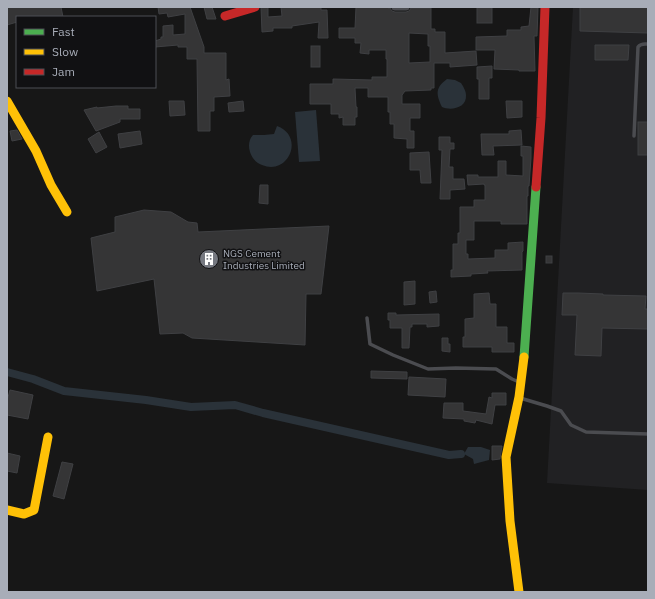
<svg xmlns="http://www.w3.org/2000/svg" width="655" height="599" font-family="'IBM Plex Sans',sans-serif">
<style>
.built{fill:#212123}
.water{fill:#2a3239}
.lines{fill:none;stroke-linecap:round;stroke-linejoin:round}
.canal{stroke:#2a3239;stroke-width:8}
.building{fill:#353536;stroke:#3f4043;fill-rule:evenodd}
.lane{stroke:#4b4c50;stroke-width:3.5}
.street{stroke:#4b4c50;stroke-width:7}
.fast{stroke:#4caf50;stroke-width:9}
.slow{stroke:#ffc107;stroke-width:9}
.jam{stroke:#c62828;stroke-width:9}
.labels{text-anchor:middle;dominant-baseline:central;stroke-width:3;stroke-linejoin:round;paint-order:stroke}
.poi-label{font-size:10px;fill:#a8adb8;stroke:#111113;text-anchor:start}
</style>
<rect width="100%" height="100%" fill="#171717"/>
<polygon class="built" points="573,7 648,7 648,490 547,483"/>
<g class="water">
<path d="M447 79 455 80 461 83C463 86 466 91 466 95 467 108 451 111 442 107 436 94 435 88 447 79Z"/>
<polygon points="316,110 320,161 299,162 295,112"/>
<path d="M277 126C305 136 289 176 262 165 256 163 252 158 250 152 248 146 249 139 253 135H264L274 134Z"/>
<polygon points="468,447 481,447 490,450 489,460 474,464 473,459 464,454"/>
</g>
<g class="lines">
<polyline class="canal" points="7,372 33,379 64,391 146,400 191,407 235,405 263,413 449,455 461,454"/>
</g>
<g class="building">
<polygon points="7,7 61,7 63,17 17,17 17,22 7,25"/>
<polygon points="158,7 190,7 204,47 204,53 226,53 226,80 229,79 230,96 214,97 214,111 210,111 210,131 198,131 197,59 187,59 187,47 178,47 178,45 155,47 155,41 161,39 161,37 163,37 163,26 173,25 173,35 185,34 185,14 168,17 167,13 159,14"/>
<polygon points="204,7 212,7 216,19 207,19"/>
<polygon points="261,7 268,7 268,17 282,16 281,7 321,7 321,10 327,10 328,38 318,38 319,22 292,26 292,28 273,28 273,31 262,32"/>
<path d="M356 7H388V8H390L392 11 395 12H406L409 11 411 8H431V29H435V32H445V53L476 51 477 65 450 67V63H434V88H431V90L405 91 402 95V104H420V118H410V131H414V148H407V139L394 138V124H390V112H388V97H368V88H355L356 107H357V117H355V125H343V117L339 118V114H331V104H310V84H333V79L372 80V77H387V59H386V50H369V54L360 53 361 43H355V38H339V28H355ZM409 33 428 34V46H430V62L409 63Z"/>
<rect x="477" y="7" width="15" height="16"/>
<polygon points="531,7 538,8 537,36 534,36 535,71 519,71 519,70 494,69 495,50 476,50 476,37 507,36 507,30 521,30 521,27 529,26"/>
<polygon points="580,7 648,7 648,33 580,31"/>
<polygon points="595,45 629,45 628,60 595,60"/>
<rect x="311" y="46" width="9" height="21"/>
<polygon points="492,66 492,78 489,78 489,99 479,99 479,79 477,79 477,67"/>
<polygon points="169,101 184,101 185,115 170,116"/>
<polygon points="243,101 244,111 229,112 228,103"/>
<polygon points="506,101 522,101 522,117 507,118"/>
<polygon points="116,106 128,106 128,109 140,109 140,119 120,119 120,122 96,131 84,110 97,107 97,108"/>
<rect x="638" y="122" width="10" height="33"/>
<polygon points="17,130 22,139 12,141 10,131"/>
<polygon points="521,130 522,145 493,146 494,155 482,155 481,134 509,134 509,131"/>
<polygon points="140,131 142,144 120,148 118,134"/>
<polygon points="99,132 107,147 96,153 88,139"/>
<polygon points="439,137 450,137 450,143 454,143 454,149 450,149 449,167 453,167 453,179 464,179 465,189 450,190 450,199 440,199 442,150 439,150"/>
<polygon points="521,146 531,147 531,158 529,186 528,186 528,196 527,196 527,224 501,224 501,221 474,221 474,240 466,240 466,254 468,254 468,259 495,258 495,250 508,250 508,243 523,242 523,251 522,252 522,270 487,271 488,273 471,274 471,276 451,277 451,270 453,270 453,244 458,244 458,233 460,233 460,207 474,207 474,200 485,200 485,185 484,185 484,184 468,185 467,175 478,175 478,177 498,177 498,161 506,161 506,175 523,176 523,156 521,156"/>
<polygon points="429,152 431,183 421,183 420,170 410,170 410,153"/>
<polygon points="260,185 268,185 268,204 259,203"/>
<polygon points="144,210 171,212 188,222 197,223 198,232 329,226 321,294 306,294 305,345 192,338 183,333 160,334 154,279 97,291 91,238 115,232 115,217"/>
<rect x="546" y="256" width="6" height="7"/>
<polygon points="415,281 415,304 404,305 404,282"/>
<polygon points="436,291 437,302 430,303 429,292"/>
<polygon points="489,293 490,304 496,304 496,327 507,327 507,343 514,343 514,352 492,352 492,347 463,347 463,337 465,337 465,319 474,318 474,294"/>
<polygon points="563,293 578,293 603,294 603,295 646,296 645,309 648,309 648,329 602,328 601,356 575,355 577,315 562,315"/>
<polygon points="388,313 396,313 396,315 439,314 439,326 427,327 427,324 412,324 412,327 410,327 409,348 402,348 402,328 390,328 390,320 388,320"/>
<polygon points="442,338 448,338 448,344 450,344 450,352 442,351"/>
<polygon points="371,371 407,372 407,379 371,378"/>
<polygon points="409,377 446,379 445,397 408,395"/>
<polygon points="10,390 33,395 28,419 7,415 7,401"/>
<polygon points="492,393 506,393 506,405 495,405 492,424 476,420 475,423 464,421 464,419 443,418 444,403 463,403 463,411 486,414 489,397 492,398"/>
<polygon points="492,446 502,446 500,459 492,460"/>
<polygon points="7,453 20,456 17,473 7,471"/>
<polygon points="62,462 73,464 64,499 53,496"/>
</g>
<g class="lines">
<g class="lane">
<path d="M634 136 638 47C641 43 644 44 648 44"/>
<polyline points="367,318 370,344 393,355 428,369 456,368 496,369 512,379 519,382"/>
<polyline points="520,398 547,406 561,411 571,425 586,432 648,434"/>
</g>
<polyline class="street" points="395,7 406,7"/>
<polyline class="fast" points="524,357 536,187"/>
<g class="slow">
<polyline points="7,101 36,151 51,185 67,212"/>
<polyline points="7,510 24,514 34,510 48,437"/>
<polyline points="519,592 510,521 506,457 519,397 524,357"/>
</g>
<g class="jam">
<polyline points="225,16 255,7"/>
<polyline points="536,187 541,118 545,7"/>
</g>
</g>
<defs>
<symbol id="building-disc" viewBox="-11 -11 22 22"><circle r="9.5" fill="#757880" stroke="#111113"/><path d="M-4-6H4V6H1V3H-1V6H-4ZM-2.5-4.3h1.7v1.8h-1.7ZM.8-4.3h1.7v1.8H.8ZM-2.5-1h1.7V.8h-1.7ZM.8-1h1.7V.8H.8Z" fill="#fff"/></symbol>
</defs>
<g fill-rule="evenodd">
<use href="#building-disc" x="198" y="248" width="22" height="22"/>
</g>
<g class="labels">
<g class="poi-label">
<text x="223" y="253">NGS Cement<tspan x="223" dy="12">Industries Limited</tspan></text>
</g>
</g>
<rect width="655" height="599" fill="none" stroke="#a8adb8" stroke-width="16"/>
<rect x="16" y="16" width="140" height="72" fill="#111113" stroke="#4d4f55"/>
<rect x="24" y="29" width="20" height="6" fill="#4caf50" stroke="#4d4f55"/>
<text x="52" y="36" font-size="12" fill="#a8adb8">Fast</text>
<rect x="24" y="49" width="20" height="6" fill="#ffc107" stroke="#4d4f55"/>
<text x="52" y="56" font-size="12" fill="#a8adb8">Slow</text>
<rect x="24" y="69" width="20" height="6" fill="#c62828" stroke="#4d4f55"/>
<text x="52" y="76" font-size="12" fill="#a8adb8">Jam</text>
</svg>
